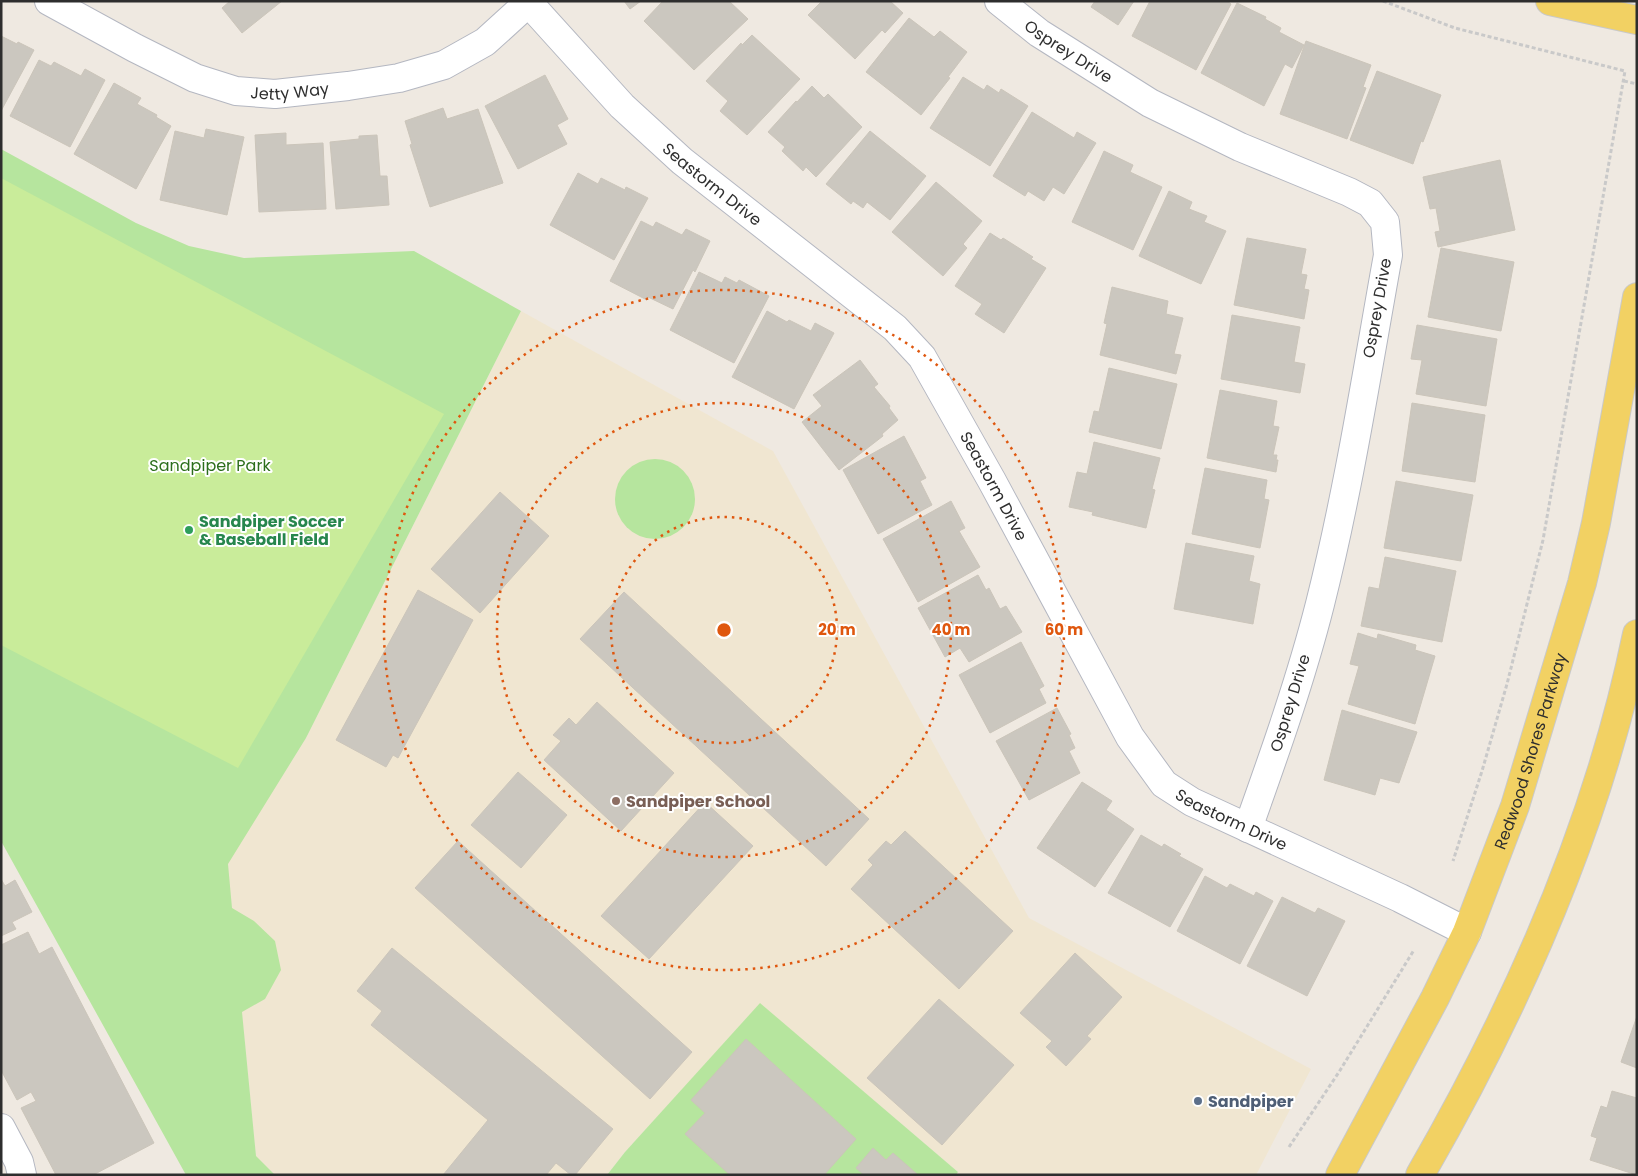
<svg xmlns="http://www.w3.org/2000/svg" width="1638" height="1176" font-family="Poppins,sans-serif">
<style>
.education{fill:#f0e6d1}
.green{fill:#b6e59e}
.pitch{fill:#c9ec9a}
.building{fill:#cbc7bf;stroke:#cbc5ba}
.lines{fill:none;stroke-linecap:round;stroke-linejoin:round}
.minor-casing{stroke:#b4b7c1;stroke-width:30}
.major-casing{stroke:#c9c9c9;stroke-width:30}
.path{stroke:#c9c9c9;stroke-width:3;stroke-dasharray:4 2.5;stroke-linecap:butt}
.minor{stroke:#fff;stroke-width:28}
.major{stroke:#f2d163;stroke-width:28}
.ring{fill:none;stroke:#df570e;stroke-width:2.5;stroke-dasharray:2.5 5}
.leisure-dot{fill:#2e9e5b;stroke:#fff;stroke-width:2}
.education-dot{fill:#8d6e63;stroke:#fff;stroke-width:2}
.service-dot{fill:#5c6f8a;stroke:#fff;stroke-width:2}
.labels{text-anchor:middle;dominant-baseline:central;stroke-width:4;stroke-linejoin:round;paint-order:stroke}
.street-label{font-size:16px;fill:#2e2e2e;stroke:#fff}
.park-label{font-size:16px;fill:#2c6e1b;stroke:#fff}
.leisure-label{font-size:16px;font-weight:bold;fill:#27864d;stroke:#fff;text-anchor:start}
.education-label{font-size:16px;font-weight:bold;fill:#785e54;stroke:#fff;text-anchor:start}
.service-label{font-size:16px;font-weight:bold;fill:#4e5e75;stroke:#fff;text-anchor:start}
.centre{fill:#df570e;stroke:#fff;stroke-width:2.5}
.ring-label{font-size:15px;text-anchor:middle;font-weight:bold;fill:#df570e;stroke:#fff;stroke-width:4;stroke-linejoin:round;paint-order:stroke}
</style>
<rect width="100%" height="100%" fill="#efe9e1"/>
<polygon class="education" points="521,311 773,451 1029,918 1311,1069 1256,1175 956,1175 958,1172 760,1004 625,1152 607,1175 275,1175 256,1157 227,864 306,738"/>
<g class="green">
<polygon points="1,149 136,223 189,246 244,258 414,251 521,311 306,738 228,864 232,908 254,921 275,941 281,970 265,999 242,1012 256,1156 275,1175 186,1175 1,841"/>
<circle cx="655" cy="499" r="40"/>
<polygon points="760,1003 958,1172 956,1175 607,1175 625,1152"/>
</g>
<polygon class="pitch" points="1,178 444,414 238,768 1,645"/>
<g class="building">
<polygon points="230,1 282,1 242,33 222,8"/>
<polygon points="624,1 641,1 630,9"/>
<polygon points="663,1 729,1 748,19 694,70 644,21"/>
<polygon points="822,1 890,1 903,13 885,33 882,30 855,59 808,15"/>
<polygon points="1095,1 1134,1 1118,25 1091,7"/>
<polygon points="1150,1 1227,1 1231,4 1196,70 1132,36"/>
<polygon points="1237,3 1266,17 1265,19 1281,28 1279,32 1304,45 1292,68 1285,64 1264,106 1201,73"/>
<polygon points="909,18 934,37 940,31 967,52 948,77 950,78 921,115 866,72"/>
<polygon points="752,35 800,79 747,135 720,111 728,101 706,81 741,43 742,45"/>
<polygon points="1,36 17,44 18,42 34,50 1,111"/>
<polygon points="1306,41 1371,65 1363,87 1366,88 1347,139 1280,114"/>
<polygon points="39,60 51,66 54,62 81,76 85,69 105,80 70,147 10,116"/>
<polygon points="1377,71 1441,95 1423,142 1421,141 1413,164 1350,140"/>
<polygon points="545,75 568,119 557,125 567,144 518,169 485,106"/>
<polygon points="963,77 984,90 987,85 999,93 1001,89 1028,106 990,166 930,128"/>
<polygon points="114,83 141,98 137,104 157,115 156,117 171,126 136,189 74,154"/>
<polygon points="812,86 824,98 828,94 862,127 816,177 806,167 803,171 782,151 785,147 768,132 796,101 797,102"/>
<polygon points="443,108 447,119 478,109 503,183 430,207 410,145 412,144 405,121"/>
<polygon points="1032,112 1074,138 1077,132 1096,143 1064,194 1053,187 1044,201 1028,191 1025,196 993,176"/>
<polygon points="206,129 244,137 227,215 160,200 175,131 204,138"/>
<polygon points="870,131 926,176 890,220 867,202 863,208 853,201 851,204 826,184"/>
<polygon points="286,133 286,145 323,143 326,209 259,212 255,135"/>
<polygon points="377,135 380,176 387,176 389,205 336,209 330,142 359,139 359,136"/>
<polygon points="1104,151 1133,165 1130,172 1162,187 1133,250 1072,222"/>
<polygon points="1500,160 1515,230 1438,247 1435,232 1440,231 1436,208 1430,209 1423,177"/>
<polygon points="578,173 598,184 601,178 625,190 626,187 648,198 614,260 550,225"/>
<polygon points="936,182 982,221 963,244 967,248 943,276 892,232"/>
<polygon points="1169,191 1192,202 1189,209 1207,216 1204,222 1226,231 1201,284 1139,256"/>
<polygon points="641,221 653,227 656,222 682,235 686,229 710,241 695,272 693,270 673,309 648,297 647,300 610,281"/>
<polygon points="990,233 1001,240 1003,238 1033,257 1031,259 1046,268 1004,333 975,314 982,304 955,286"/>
<polygon points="1247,238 1306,249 1301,274 1307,275 1304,289 1309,290 1304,319 1234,305"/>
<polygon points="1441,248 1514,262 1501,331 1428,317"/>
<polygon points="699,272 722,283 725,277 737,283 739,280 769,296 734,363 670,330"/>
<polygon points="1112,287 1168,301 1166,314 1183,318 1174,354 1181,355 1176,374 1100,355 1107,324 1104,323"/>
<polygon points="767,311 787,322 789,320 811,331 815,323 834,333 794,409 732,377"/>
<polygon points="1232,315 1300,327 1294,362 1305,364 1300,393 1221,379"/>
<polygon points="1417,325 1497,339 1486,406 1416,394 1422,360 1411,359"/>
<polygon points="860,360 878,384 874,387 890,406 889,408 898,420 882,434 883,436 839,470 802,422 822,406 813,395"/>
<polygon points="1109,368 1177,384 1161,449 1089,432 1094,411 1099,412"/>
<polygon points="1220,390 1277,401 1273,426 1279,427 1273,455 1277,455 1276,460 1278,460 1276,472 1207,458"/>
<polygon points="1412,403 1485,415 1475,482 1402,471"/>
<polygon points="904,436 926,478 920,481 932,505 878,534 843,470"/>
<polygon points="1094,442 1160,458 1152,489 1155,490 1146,528 1092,515 1093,512 1069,507 1077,472 1087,474"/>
<polygon points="1205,468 1267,480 1264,499 1269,500 1260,548 1192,534"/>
<polygon points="1396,481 1473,495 1461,561 1384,548"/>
<polygon points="500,492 549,536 480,613 431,569"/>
<polygon points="951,501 965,528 959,531 980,567 918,602 883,539"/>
<polygon points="1186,543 1254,556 1249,581 1260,584 1253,624 1174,609"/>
<polygon points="1385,557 1456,571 1442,642 1361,626 1369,587 1379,589"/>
<polygon points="978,575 986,590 989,588 1000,609 1006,606 1022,632 969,662 960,648 945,657 918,608"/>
<polygon points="418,590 473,620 398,758 393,755 386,767 336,740"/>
<polygon points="624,592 869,819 826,866 580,639"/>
<polygon points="1358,633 1377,639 1378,634 1416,645 1415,650 1435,656 1415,724 1348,704 1359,666 1350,664"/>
<polygon points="1021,642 1044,686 1039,689 1046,703 990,733 959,675"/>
<polygon points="597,702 674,773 621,831 544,760 561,741 553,735 569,718 576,725"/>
<polygon points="1057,708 1071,734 1069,735 1075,748 1069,751 1080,773 1029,800 996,741"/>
<polygon points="1342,710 1417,732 1399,783 1380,778 1375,795 1324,780"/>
<polygon points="518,772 567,815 521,868 471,825"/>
<polygon points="1082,782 1112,801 1106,810 1134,829 1095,887 1037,848"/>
<polygon points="705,802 753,846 649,959 601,916"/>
<polygon points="905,831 1013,931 959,989 851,889 873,865 868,860 886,841 891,845"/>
<polygon points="1141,835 1162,847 1164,844 1181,854 1179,856 1203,869 1170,927 1108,893"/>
<polygon points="458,841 692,1052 650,1099 415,888"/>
<polygon points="1205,876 1227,888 1230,884 1254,896 1256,892 1273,901 1240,964 1177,931"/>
<polygon points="1,879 5,886 15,880 32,912 12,922 16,929 1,936"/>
<polygon points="1282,897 1315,913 1318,908 1345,921 1307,996 1247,966"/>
<polygon points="28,932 39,954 52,947 154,1143 93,1175 56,1175 21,1108 36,1101 31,1092 17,1100 1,1070 1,945"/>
<polygon points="392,948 613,1129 575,1175 571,1175 556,1163 546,1175 443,1175 488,1120 371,1025 382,1011 357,991"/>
<polygon points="1075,953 1122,997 1087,1036 1091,1039 1066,1066 1046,1047 1052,1041 1020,1013"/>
<polygon points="939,999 1014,1065 942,1145 867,1078"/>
<polygon points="1637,1016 1637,1068 1621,1062"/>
<polygon points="746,1039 856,1139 824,1175 730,1175 685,1134 705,1113 691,1100"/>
<polygon points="1612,1091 1637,1098 1637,1175 1590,1160 1597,1138 1591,1136 1601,1106 1607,1108"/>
<polygon points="873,1148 886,1160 893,1153 918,1175 864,1175 856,1168"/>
</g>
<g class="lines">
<defs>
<g id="minor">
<path id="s1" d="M49 1 135 48 195 78 236 91 275 94 348 86 399 78 444 65 485 42 528 3"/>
<path id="s2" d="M527 1 622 106 682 161 895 328 922 357 992 481 1130 737 1164 784 1192 802 1400 898 1467 932"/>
<path id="s3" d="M999 1 1039 33 1150 103 1240 147 1349 192 1370 203 1385 222 1388 255C1367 371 1349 489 1320 604 1301 679 1274 755 1248 828"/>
<polyline points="1,1128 19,1162 22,1175"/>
</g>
<g id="major">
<polyline points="1550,1 1637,20"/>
<path id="s4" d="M1340 1175 1435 998 1467 932 1515 806 1582 583 1596 523 1637 297"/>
<path d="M1420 1175C1517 1007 1598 825 1637 634"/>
</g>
</defs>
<use href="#minor" class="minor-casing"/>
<use href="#major" class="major-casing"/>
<g class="path">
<polyline points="1383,1 1455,28 1625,71 1543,540 1507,684 1482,771 1453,861"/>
<polyline points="1624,81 1637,84"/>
<polyline points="1289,1147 1339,1072 1414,950"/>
</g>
<use href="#minor" class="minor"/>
<use href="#major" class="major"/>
</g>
<g class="ring">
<circle cx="724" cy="630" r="113"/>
<circle cx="724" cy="630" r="227"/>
<circle cx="724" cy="630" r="340"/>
</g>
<circle class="leisure-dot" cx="189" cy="530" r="5"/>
<circle class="education-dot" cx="616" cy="801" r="5"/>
<circle class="service-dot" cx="1198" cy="1101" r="5"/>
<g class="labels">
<g class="street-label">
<text stroke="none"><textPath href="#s3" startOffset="86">Osprey Drive</textPath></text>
<text stroke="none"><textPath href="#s1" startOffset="262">Jetty Way</textPath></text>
<text stroke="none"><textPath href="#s2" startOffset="261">Seastorm Drive</textPath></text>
<text transform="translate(1377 308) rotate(-80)">Osprey Drive</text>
<text stroke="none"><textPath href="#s2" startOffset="681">Seastorm Drive</textPath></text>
<text transform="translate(1290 703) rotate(-73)">Osprey Drive</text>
<text stroke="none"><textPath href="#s4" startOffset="466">Redwood Shores Parkway</textPath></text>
<text stroke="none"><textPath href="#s2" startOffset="1101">Seastorm Drive</textPath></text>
</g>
<g class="park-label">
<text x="210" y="465">Sandpiper Park</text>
</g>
<g class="leisure-label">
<text x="199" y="521">Sandpiper Soccer<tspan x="199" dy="18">&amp; Baseball Field</tspan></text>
</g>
<g class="education-label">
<text x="626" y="801">Sandpiper School</text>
</g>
<g class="service-label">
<text x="1208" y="1101">Sandpiper</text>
</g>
</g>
<circle cx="724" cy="630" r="8" class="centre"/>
<g class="ring-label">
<text x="837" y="635">20 m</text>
<text x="951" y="635">40 m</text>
<text x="1064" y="635">60 m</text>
</g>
<rect width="1638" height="1176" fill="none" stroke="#2e2e2e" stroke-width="5"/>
</svg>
